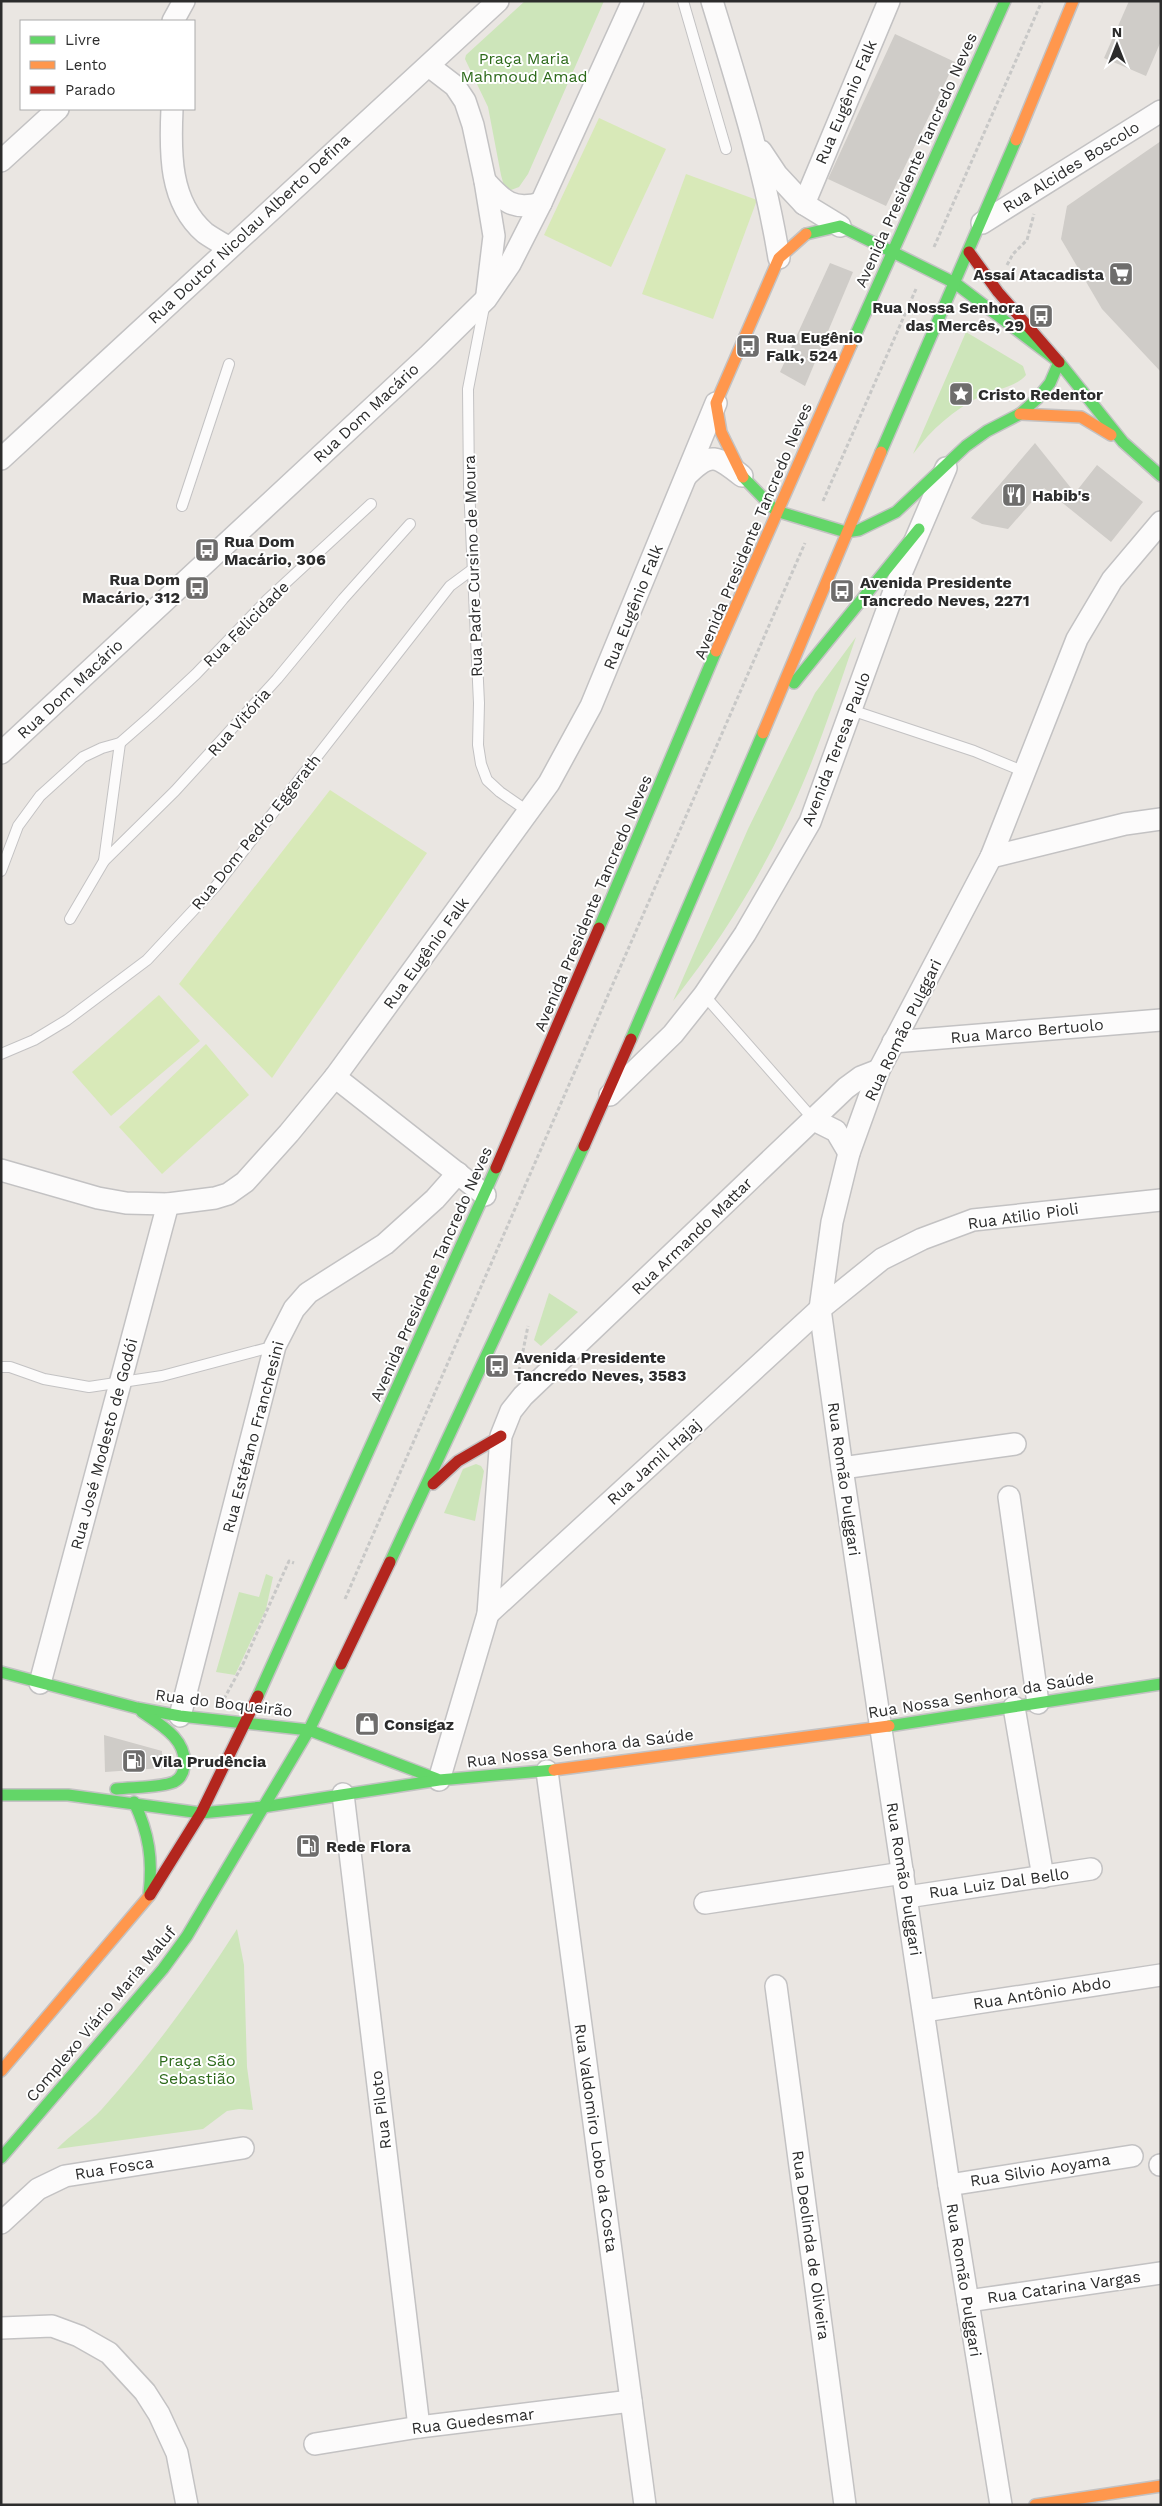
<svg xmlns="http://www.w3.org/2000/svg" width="1162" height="2506" font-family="'Work Sans',sans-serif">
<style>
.green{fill:#cde5ba}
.pitch{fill:#d8e9b8}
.building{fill:#cfccc8}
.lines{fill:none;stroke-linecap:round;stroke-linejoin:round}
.lane-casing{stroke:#c3c2c3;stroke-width:12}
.street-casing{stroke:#c3c2c3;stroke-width:24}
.fast-casing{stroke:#c3c2c3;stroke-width:14}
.slow-casing{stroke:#c3c2c3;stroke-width:14}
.jam-casing{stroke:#c3c2c3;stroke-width:14}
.path{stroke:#c8c8c7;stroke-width:3;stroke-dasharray:4 2.5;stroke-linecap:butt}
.lane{stroke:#fcfbfb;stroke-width:10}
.street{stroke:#fcfbfb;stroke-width:21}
.fast{stroke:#63d668;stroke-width:11}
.slow{stroke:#ff974d;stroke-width:11}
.jam{stroke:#b3261e;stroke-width:11}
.labels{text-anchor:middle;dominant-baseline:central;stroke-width:4;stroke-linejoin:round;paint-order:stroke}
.park-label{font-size:16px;fill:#2d6a1a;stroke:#fff}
.street-label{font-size:16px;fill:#2c2c2c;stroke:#fff}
.poi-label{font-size:16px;font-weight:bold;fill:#2c2c2c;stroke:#fff;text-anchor:start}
</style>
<rect width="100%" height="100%" fill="#eae6e2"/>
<g class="green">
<polygon points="525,1 604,1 528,174 519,187 511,190 504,186 501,175 488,107 465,59 466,55"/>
<path d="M966 332 1023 366 1026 375C1015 388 996 389 981 396 953 410 932 429 913 454Z"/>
<path d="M856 637C839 686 823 736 803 783 770 862 726 934 673 1001L748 829 815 693Z"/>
<polygon points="549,1293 578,1312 541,1346 534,1340"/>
<polygon points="476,1464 481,1466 484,1471 475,1521 444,1513 463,1469"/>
<polygon points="266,1574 273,1577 266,1609 235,1675 216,1672 239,1592 259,1597"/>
<path d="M237 1929 244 1965 247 2067 253 2110 239 2109 227 2111 203 2129 57 2149C71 2134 88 2124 102 2109 152 2053 197 1992 237 1929Z"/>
</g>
<g class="pitch">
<polygon points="599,118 666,149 611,267 544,235"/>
<polygon points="686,174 757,200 713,319 642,294"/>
<polygon points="330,790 427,853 272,1078 179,984"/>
<polygon points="159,995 200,1041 111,1116 72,1072"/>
<polygon points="206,1044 249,1095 162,1174 119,1127"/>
</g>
<g class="building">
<polygon points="1129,1 1161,1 1161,41 1146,76 1104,58"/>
<polygon points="895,34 955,62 886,206 828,179"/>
<polygon points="1161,141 1161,372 1102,309 1061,239 1067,206"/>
<polygon points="830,263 853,272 805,386 780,372"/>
<polygon points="1035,443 1075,493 1097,465 1143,502 1111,542 1044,488 1008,529 982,524 971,518"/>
<polygon points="104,1735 162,1751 162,1768 105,1772"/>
</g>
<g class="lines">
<defs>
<g id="lane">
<polyline points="683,1 726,149"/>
<polyline points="484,307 468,389 469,486 479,703 478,745 481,764 487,780 500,792 529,812"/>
<polyline points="182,506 229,364"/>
<polyline points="851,710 974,751 1025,772"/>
<polyline points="104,861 120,743"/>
<polyline points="1,871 18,826 40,796 83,757 102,748 120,743 152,715 196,674 267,600 371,504"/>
<polyline points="70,919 104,861 175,791 277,679 343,599 410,524"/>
<polyline points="704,995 814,1120"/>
<polyline points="1,1054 34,1040 67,1020 147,960 216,886 450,586 473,569"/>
<polyline points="1,1367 10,1367 44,1379 89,1387 162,1376 275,1346"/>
</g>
<g id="street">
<path d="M712 1C738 86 765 171 779 258"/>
<polyline points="173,21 184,1"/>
<polyline points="429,66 455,86 465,101 473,125 485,181 494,236 487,294"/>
<path d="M172 109C170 152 169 202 205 233 212 238 221 243 228 247"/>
<polyline points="761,151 777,175 804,204 840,226"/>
<polyline points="1,161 58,109"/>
<path d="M485 181C503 201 513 211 541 203"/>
<polyline points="804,204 889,1"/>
<polyline points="982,223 1161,111"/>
<polyline points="1,459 498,1"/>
<path d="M687 475C711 451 717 456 742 476"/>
<polyline points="1,753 428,356 486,299 510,264 541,203 633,1"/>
<polyline points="991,857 1125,824 1161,819"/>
<polyline points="893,1042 1161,1020"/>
<polyline points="335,1077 485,1195"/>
<polyline points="610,1095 673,1034 704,995 745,934 810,822 897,583 946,468"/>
<polyline points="814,1120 836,1131 849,1153"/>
<polyline points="1,1170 98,1198 126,1203 168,1204 215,1198 228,1194 245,1182 289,1133 335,1077 549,783 591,706 716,403"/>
<polyline points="842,1468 1015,1444"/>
<polyline points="1009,1497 1038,1703"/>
<polyline points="488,1614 820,1309 882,1259 922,1239 973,1220 1161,1200"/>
<polyline points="40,1683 168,1204"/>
<polyline points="1014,1707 1043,1877"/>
<polyline points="180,1716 275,1346 294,1309 308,1293 385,1244 435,1199 458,1173"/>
<polyline points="547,1771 645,2505"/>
<polyline points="439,1780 488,1614 501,1436 511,1411 523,1396 846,1088 861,1077 879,1070"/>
<polyline points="343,1794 419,2427"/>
<polyline points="907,1897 1091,1869"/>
<polyline points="705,1903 903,1873"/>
<polyline points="776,1986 845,2505"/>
<polyline points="924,2011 1161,1975"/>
<polyline points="1160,2165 1161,2165"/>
<polyline points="949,2185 1132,2156"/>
<polyline points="1,2223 38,2189 65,2176 243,2148"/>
<polyline points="968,2301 1161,2273"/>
<polyline points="1,2328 52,2326 79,2336 109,2353 145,2392 159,2414 177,2453 187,2505"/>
<polyline points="315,2444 419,2427 631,2401"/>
<polyline points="1001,2505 949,2185 842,1468 820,1309 832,1222 849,1153 879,1070 991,857 1077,639 1112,580 1161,522"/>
</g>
<g id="fast">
<polyline points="806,234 840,226 955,283 1059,362 1123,442 1161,476"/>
<polyline points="851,345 1005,1"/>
<polyline points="881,452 1016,140"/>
<polyline points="743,477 776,511 846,532 859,530 896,512 966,446 987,431 1020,414 1037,399 1050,383 1059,362"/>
<polyline points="794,683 919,529"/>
<polyline points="599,928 716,651"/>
<polyline points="631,1039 763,733"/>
<polyline points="390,1562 584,1146"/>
<polyline points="1,1672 137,1708 180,1716 309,1730 437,1779"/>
<polyline points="258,1696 496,1168"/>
<polyline points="889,1726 1161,1684"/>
<path d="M116 1789C131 1787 160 1788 174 1782 180 1779 183 1774 184 1767 188 1740 161 1725 142 1712"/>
<polyline points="1,1795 68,1795 201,1813 263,1807 439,1780 554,1770"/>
<path d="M134 1802C149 1833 153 1860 149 1894"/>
<polyline points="1,2158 163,1969 187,1936 309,1730 341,1664"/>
</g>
<g id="slow">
<polyline points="1016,140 1073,1"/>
<polyline points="1020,414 1081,417 1111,435"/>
<polyline points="743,477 721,432 716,403 779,258 806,234"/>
<polyline points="716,651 851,345"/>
<polyline points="763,733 881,452"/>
<polyline points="554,1770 889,1726"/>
<polyline points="1,2071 150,1895"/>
<polyline points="1035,2505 1161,2486"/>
</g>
<g id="jam">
<polyline points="969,252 998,292 1059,362"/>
<polyline points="584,1146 631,1039"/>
<polyline points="496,1168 599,928"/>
<polyline points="433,1484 458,1461 501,1436"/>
<polyline points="341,1664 390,1562"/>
<polyline points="150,1895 201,1813 258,1696"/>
</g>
</defs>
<use href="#lane" class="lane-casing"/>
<use href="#street" class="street-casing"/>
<use href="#fast" class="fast-casing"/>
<use href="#slow" class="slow-casing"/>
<use href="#jam" class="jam-casing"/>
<g class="path">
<polyline points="934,247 1042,1"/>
<polyline points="1007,265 1013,254 1027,240 1034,214"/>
<polyline points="823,501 916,289"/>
<polyline points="519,1371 528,1326"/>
<polyline points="345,1599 805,543"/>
<polyline points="224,1699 243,1664 289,1561 294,1563"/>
</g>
<use href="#lane" class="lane"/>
<use href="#street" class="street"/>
<use href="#fast" class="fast"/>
<use href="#slow" class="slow"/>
<use href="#jam" class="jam"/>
</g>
<defs>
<symbol id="supermarket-square" viewBox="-11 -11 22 22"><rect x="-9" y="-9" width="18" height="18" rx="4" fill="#6e6d6c" stroke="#fff"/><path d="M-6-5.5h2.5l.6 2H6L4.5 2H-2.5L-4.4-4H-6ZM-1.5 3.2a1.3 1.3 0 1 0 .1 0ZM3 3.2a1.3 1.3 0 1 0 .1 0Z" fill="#fff"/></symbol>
<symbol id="bus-square" viewBox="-11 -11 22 22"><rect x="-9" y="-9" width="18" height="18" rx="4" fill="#6e6d6c" stroke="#fff"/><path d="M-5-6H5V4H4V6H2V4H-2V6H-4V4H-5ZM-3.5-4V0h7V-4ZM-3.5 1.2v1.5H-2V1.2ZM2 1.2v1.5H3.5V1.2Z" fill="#fff"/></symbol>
<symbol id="sight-square" viewBox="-11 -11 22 22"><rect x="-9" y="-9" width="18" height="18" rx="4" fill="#6e6d6c" stroke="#fff"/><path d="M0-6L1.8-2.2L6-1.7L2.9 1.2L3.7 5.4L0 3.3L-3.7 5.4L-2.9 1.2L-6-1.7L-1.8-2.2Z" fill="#fff"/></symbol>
<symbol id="restaurant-square" viewBox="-11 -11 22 22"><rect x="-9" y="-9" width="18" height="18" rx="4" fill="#6e6d6c" stroke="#fff"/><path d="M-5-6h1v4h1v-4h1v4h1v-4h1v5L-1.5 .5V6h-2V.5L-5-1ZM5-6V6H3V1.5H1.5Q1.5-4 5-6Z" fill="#fff"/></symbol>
<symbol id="shop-square" viewBox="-11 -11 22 22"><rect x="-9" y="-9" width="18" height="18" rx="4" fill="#6e6d6c" stroke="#fff"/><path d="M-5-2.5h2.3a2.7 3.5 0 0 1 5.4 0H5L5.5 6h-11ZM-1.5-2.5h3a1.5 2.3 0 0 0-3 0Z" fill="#fff"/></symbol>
<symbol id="fuel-square" viewBox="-11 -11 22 22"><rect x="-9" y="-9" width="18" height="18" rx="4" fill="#6e6d6c" stroke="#fff"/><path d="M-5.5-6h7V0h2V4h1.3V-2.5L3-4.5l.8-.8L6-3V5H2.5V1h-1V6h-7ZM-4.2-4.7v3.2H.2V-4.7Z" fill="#fff"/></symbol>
</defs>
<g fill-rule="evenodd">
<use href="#supermarket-square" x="1107" y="260" width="28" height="28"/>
<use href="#bus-square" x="1027" y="302" width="28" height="28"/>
<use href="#bus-square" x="734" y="332" width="28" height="28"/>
<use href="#sight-square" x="947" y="380" width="28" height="28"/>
<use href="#restaurant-square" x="1000" y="481" width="28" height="28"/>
<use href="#bus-square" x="193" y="536" width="28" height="28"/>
<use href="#bus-square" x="183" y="574" width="28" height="28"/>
<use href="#bus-square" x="828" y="577" width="28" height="28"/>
<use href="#bus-square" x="483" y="1352" width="28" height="28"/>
<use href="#shop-square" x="353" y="1710" width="28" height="28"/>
<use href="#fuel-square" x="120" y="1747" width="28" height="28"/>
<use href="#fuel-square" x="294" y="1832" width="28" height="28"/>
</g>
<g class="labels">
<g class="park-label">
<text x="524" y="58">Praça Maria<tspan x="524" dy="18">Mahmoud Amad</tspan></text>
<text x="197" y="2060">Praça São<tspan x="197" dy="18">Sebastião</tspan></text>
</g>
<g class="street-label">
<text transform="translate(846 102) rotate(-67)">Rua Eugênio Falk</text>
<text transform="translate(916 160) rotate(-66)">Avenida Presidente Tancredo Neves</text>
<text transform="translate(1071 167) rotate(-32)">Rua Alcides Boscolo</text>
<text transform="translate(249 229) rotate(-43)">Rua Doutor Nicolau Alberto Defina</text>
<text transform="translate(366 413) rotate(-43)">Rua Dom Macário</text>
<text transform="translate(753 531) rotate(-67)">Avenida Presidente Tancredo Neves</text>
<text transform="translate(473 566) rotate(-92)">Rua Padre Cursino de Moura</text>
<text transform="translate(633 607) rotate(-68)">Rua Eugênio Falk</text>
<text transform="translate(246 624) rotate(-45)">Rua Felicidade</text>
<text transform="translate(70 689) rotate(-43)">Rua Dom Macário</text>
<text transform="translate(239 722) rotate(-48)">Rua Vitória</text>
<text transform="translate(836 749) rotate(-69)">Avenida Teresa Paulo</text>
<text transform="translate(256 832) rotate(-51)">Rua Dom Pedro Eggerath</text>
<text transform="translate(593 903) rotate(-67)">Avenida Presidente Tancredo Neves</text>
<text transform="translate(426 953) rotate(-54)">Rua Eugênio Falk</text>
<text transform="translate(903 1030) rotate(-64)">Rua Romão Pulggari</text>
<text transform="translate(1027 1031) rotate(-5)">Rua Marco Bertuolo</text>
<text transform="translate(1023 1216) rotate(-8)">Rua Atilio Pioli</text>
<text transform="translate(692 1236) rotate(-44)">Rua Armando Mattar</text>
<text transform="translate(431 1274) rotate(-66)">Avenida Presidente Tancredo Neves</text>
<text transform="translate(253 1437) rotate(-75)">Rua Estéfano Franchesini</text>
<text transform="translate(104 1444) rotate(-75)">Rua José Modesto de Godói</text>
<text transform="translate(654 1462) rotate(-42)">Rua Jamil Hajaj</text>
<text transform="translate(844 1479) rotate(82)">Rua Romão Pulggari</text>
<text transform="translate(981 1695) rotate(-9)">Rua Nossa Senhora da Saúde</text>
<text transform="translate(224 1703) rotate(7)">Rua do Boqueirão</text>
<text transform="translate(580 1748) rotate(-7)">Rua Nossa Senhora da Saúde</text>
<text transform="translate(904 1879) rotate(81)">Rua Romão Pulggari</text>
<text transform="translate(999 1883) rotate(-8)">Rua Luiz Dal Bello</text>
<text transform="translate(1042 1993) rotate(-9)">Rua Antônio Abdo</text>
<text transform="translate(101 2014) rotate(-50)">Complexo Viário Maria Maluf</text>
<text transform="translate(381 2110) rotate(-97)">Rua Piloto</text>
<text transform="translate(596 2138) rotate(82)">Rua Valdomiro Lobo da Costa</text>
<text transform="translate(114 2168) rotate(-9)">Rua Fosca</text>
<text transform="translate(1040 2170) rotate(-9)">Rua Silvio Aoyama</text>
<text transform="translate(811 2245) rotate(82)">Rua Deolinda de Oliveira</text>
<text transform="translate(964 2280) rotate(81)">Rua Romão Pulggari</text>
<text transform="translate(1064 2287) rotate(-8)">Rua Catarina Vargas</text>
<text transform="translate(473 2421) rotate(-7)">Rua Guedesmar</text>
</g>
<g class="poi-label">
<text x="1104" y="274" text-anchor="end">Assaí Atacadista</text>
<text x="1024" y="307" text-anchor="end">Rua Nossa Senhora<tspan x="1024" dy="18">das Mercês, 29</tspan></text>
<text x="766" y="337">Rua Eugênio<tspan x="766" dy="18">Falk, 524</tspan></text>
<text x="978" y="394">Cristo Redentor</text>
<text x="1032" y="495">Habib's</text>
<text x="224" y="541">Rua Dom<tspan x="224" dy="18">Macário, 306</tspan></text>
<text x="180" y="579" text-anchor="end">Rua Dom<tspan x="180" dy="18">Macário, 312</tspan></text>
<text x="860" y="582">Avenida Presidente<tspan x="860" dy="18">Tancredo Neves, 2271</tspan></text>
<text x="514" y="1357">Avenida Presidente<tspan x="514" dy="18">Tancredo Neves, 3583</tspan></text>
<text x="384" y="1724">Consigaz</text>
<text x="152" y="1761">Vila Prudência</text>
<text x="326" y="1846">Rede Flora</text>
</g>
</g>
<rect width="1162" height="2506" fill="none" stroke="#2c2c2c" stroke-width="5"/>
<rect x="20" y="20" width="175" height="90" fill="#ffffff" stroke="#ababab"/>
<rect x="30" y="36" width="25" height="8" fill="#63d668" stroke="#ababab"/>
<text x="65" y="45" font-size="15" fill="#2c2c2c">Livre</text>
<rect x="30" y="61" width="25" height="8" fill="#ff974d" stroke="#ababab"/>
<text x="65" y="70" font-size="15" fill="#2c2c2c">Lento</text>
<rect x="30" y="86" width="25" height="8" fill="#b3261e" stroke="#ababab"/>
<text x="65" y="95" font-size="15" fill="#2c2c2c">Parado</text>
<g transform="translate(1117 45)" stroke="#ffffff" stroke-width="4" paint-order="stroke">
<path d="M0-4L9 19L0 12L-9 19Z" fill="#2c2c2c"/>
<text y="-8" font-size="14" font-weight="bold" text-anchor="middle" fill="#2c2c2c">N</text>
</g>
</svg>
